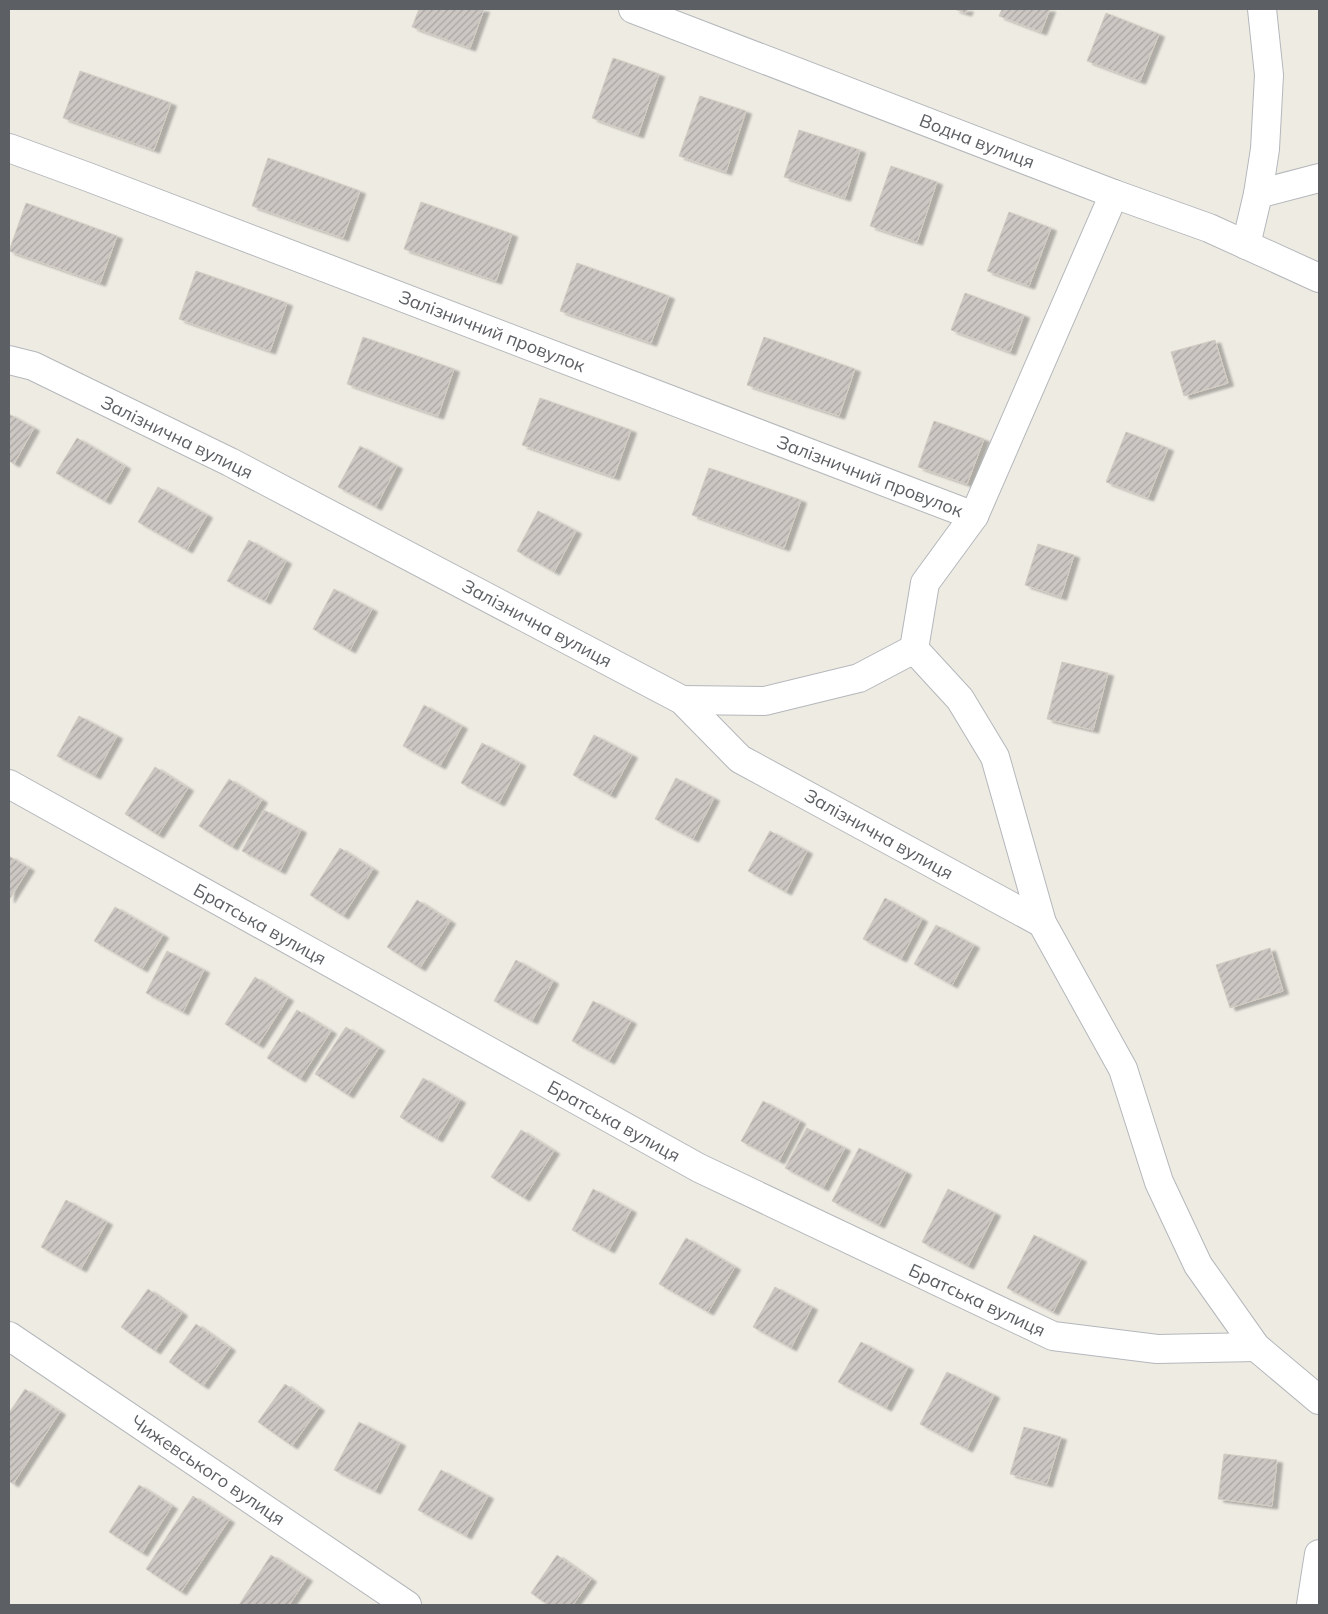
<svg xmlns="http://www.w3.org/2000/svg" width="1328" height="1614" font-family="Mulish,sans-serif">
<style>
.building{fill:url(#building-hatch);stroke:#d3ccc2;filter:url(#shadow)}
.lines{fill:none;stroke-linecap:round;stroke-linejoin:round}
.minor-casing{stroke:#b4b7bb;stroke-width:30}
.minor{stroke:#fff;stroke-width:28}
.labels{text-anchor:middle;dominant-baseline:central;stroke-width:5;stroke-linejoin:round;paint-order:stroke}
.street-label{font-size:18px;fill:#5c6064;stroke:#fff}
</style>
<defs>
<pattern id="building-hatch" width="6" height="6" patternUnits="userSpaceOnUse" patternTransform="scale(1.25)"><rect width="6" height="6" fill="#ccc7c3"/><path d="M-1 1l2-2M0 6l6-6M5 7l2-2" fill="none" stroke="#a9a5a2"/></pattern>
<filter id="shadow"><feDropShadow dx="5.5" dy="3" stdDeviation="1" flood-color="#0004"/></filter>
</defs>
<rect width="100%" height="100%" fill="#eeebe3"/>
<g class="building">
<polygon points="419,9 484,9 470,48 412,27"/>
<polygon points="954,9 968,9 966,13"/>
<polygon points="1002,9 1050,9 1041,32 999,16"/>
<polygon points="1106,13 1159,34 1140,81 1087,61"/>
<polygon points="613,58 659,74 638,135 592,118"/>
<polygon points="80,71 171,103 154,150 63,118"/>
<polygon points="700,96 746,111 726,172 679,156"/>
<polygon points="799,130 860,150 845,198 784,177"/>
<polygon points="268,158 360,191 343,238 252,206"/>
<polygon points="891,166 937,182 917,242 870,226"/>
<polygon points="421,202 512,234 496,281 404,249"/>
<polygon points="26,203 117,236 100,283 9,251"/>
<polygon points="1009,212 1051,228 1029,286 987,271"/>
<polygon points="577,263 669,296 651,343 560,311"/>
<polygon points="196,271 287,303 270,351 179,319"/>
<polygon points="965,293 1024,315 1010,352 951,330"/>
<polygon points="363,337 454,369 438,416 347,384"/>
<polygon points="764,337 855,369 839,416 747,385"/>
<polygon points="1215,340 1228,383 1184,396 1171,352"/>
<polygon points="540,398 631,430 614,477 522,445"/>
<polygon points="9,414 34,428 14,464 9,461"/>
<polygon points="934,421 984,439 967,484 918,467"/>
<polygon points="1126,432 1168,448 1148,498 1106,482"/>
<polygon points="77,438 125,466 105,501 56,473"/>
<polygon points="360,446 397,466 376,507 338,487"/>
<polygon points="709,468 801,500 784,548 692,515"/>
<polygon points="158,487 207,515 187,550 138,522"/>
<polygon points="538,511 576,531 554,572 517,551"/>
<polygon points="249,540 286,561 265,601 227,581"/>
<polygon points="1038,544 1074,555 1061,597 1025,585"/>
<polygon points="334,589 372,609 350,650 313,629"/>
<polygon points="1062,662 1108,673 1093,730 1047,719"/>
<polygon points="424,705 462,726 440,766 403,746"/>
<polygon points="79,716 117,736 95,776 57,756"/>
<polygon points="594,735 632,755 610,795 573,775"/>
<polygon points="482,743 520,763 499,803 461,783"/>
<polygon points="155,767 188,788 158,835 125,814"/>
<polygon points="676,778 714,798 693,839 655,819"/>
<polygon points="229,779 262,800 232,847 199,826"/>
<polygon points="264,810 301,830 280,871 242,851"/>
<polygon points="770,831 807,851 786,892 748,871"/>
<polygon points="340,848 373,869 343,916 310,895"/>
<polygon points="9,856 29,868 9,900"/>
<polygon points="885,898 922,919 901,959 863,939"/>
<polygon points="417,900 450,921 420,968 387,947"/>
<polygon points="115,907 163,935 142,969 94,941"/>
<polygon points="936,925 974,945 952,985 914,964"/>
<polygon points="1270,948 1283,991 1230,1008 1216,965"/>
<polygon points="167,951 204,970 183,1012 146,993"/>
<polygon points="516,960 553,981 532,1021 494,1001"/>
<polygon points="255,977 288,998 258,1045 225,1024"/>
<polygon points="593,1001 631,1021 609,1061 572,1041"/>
<polygon points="297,1010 331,1031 300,1079 267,1058"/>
<polygon points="346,1027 379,1048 348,1095 315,1074"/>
<polygon points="423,1078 460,1100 437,1139 400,1117"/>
<polygon points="763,1101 800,1121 779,1161 741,1141"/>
<polygon points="807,1128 845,1148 823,1188 785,1168"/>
<polygon points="521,1130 554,1151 524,1198 491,1177"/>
<polygon points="859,1148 906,1172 879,1225 832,1201"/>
<polygon points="593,1189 631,1210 609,1250 572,1230"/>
<polygon points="948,1189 995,1213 968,1266 922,1242"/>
<polygon points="66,1200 107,1222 81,1269 41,1247"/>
<polygon points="1034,1235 1081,1259 1053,1312 1007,1288"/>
<polygon points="686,1238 735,1267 708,1312 659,1284"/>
<polygon points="775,1287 812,1307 791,1348 753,1327"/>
<polygon points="148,1289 182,1313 155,1351 121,1327"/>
<polygon points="196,1324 230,1348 203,1386 169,1362"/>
<polygon points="861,1342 908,1367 886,1408 838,1382"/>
<polygon points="947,1372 994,1395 967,1449 920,1424"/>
<polygon points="285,1384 319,1408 292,1446 258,1422"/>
<polygon points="25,1389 60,1412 13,1484 9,1481 9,1413"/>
<polygon points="359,1422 400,1443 375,1491 334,1470"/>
<polygon points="1024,1427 1061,1437 1047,1484 1010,1474"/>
<polygon points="1224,1454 1277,1460 1272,1506 1218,1499"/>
<polygon points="441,1470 488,1496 466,1536 418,1510"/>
<polygon points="139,1485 172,1506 142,1553 109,1532"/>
<polygon points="193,1496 229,1520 181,1592 146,1569"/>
<polygon points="271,1555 307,1578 289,1605 239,1605"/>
<polygon points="557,1555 591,1579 573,1605 548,1605 531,1593"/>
</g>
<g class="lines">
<defs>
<g id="minor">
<polyline points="633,9 1114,194 1209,228 1319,278"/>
<polyline points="9,148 88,177 974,516"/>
<polyline points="1114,194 974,516 925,583 914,649 960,699 995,757 1042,923 1123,1069 1159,1182 1198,1265 1256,1347 1319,1400"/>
<polyline points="1258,194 1319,178"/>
<polyline points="1246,245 1258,194 1265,149 1269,75 1262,9"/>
<polyline points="9,360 33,366 230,462 682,700 740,759 1042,923"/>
<polyline points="682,700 765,701 859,678 914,649"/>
<polyline points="9,784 699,1168 1053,1336 1157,1349 1256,1347"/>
<polyline points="9,1336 407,1605"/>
<polyline points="1311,1605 1319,1554"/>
</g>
</defs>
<use href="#minor" class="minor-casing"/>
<use href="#minor" class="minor"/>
</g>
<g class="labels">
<g class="street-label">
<text transform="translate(977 141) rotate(21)">Водна вулиця</text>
<text transform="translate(492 331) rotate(21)">Залізничний провулок</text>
<text transform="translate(177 437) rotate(26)">Залізнична вулиця</text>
<text transform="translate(870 476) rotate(21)">Залізничний провулок</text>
<text transform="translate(537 623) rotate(28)">Залізнична вулиця</text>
<text transform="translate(879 834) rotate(29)">Залізнична вулиця</text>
<text transform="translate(260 924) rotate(29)">Братська вулиця</text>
<text transform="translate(614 1121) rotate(29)">Братська вулиця</text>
<text transform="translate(977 1300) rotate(25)">Братська вулиця</text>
<text transform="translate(208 1470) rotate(34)">Чижевського вулиця</text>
</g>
</g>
<rect width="1328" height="1614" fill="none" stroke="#5c6064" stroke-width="20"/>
</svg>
